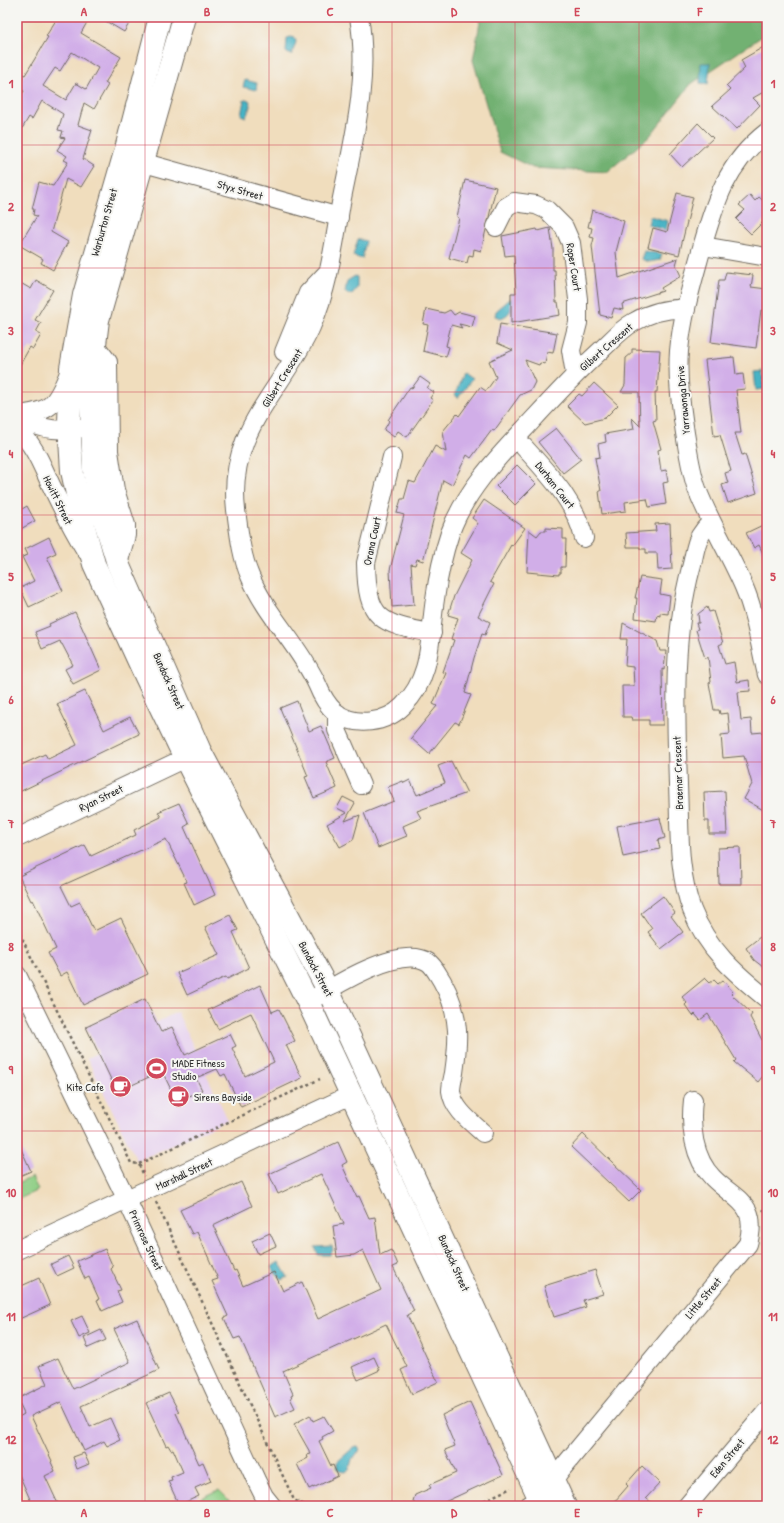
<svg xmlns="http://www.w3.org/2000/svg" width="784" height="1523" font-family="'Patrick Hand',sans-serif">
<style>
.built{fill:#e7d2ef}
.green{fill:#8ece84;stroke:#5c7c58}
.forest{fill:#72b172;stroke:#4e6e4e}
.water{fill:#47b3c5;stroke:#396f78}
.building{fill:#d1aee8;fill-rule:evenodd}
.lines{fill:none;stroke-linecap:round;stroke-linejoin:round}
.minor-casing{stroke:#70695e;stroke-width:20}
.major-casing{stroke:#70695e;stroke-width:24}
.path{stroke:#70695e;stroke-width:2.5;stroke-dasharray:3 3;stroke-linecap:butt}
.minor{stroke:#fff;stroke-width:18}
.major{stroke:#fff;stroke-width:22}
.grid{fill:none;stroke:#d1495b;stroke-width:1;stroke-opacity:0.55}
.labels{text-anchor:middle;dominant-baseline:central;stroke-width:4;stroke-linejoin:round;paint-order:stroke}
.street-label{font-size:11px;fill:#2b2b2b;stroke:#f6f6f2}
.poi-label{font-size:11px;fill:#2b2b2b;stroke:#f6f6f2;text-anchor:start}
.neatline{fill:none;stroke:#d1495b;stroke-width:1.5}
.grid-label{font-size:13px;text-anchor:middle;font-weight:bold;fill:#d1495b}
</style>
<rect width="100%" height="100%" fill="#f6f6f2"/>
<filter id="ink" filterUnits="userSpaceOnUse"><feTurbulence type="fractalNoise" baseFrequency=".025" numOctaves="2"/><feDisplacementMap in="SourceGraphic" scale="8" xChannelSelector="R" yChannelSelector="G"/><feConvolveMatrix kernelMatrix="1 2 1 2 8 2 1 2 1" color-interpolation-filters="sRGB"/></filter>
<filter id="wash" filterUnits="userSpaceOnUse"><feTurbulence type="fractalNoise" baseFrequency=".012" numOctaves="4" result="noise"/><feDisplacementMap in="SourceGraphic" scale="16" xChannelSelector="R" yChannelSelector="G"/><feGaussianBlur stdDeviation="0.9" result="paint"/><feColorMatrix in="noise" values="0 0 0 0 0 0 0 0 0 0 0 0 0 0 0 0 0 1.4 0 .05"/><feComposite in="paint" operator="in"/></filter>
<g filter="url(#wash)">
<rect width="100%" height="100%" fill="#f0ddbd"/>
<polygon class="built" points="177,1012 228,1120 137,1161 87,1058"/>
<g class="green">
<polygon points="32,1177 38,1190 17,1200 17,1184"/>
<polygon points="219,1490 235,1506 184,1506"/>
</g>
<polygon class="forest" points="481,17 767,17 767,33 691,84 649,137 607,172 533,168 500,152 473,60"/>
<g class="water">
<polygon points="291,37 295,38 296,42 292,54 289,54 286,52 287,38"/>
<polygon points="701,63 710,63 708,84 700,83"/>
<polygon points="245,80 257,83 256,90 243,87"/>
<polygon points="244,100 249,100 251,105 246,117 241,115"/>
<polygon points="650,216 668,221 666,230 648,225"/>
<polygon points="358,239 366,241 362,259 353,256"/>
<polygon points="644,251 662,254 660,260 649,262 641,259"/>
<polygon points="355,276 357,277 357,288 352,294 347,294 345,292 347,281"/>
<path d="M510 299 512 300C511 310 511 314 501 318L495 316 496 311Z"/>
<polygon points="762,371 765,389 756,390 754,372"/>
<polygon points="463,373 472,379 458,398 455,395"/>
<polygon points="332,1246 333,1250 330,1255 318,1255 315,1247"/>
<polygon points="279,1262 288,1277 282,1280 272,1269 273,1266"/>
<polygon points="358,1447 360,1451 352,1459 349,1470 345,1472 340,1471 337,1467 337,1462 353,1448"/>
</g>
<g id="blocks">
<g class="building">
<path d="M58 17H90L81 33 121 57 105 83 108 85 94 109 84 103 78 125 92 130 83 159 94 166 81 187 66 179 51 232 68 242 53 270 41 263 43 259 19 245 37 216 33 215 34 209H32L39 182 53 186 68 162 64 160 67 156 57 150 65 138 61 137 63 131 58 130 63 114 42 101 32 119 29 117 17 137V102L24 91 20 89 23 74 25 75 48 37 46 36ZM72 52 98 68 86 89 76 83 66 100 43 86 55 68 60 71Z"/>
<polygon points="99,17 133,17 124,32"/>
<polygon points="767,45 767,90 753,98 760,105 737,129 712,106 730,90 726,86 745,68 741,60"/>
<polygon points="698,123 713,138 682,167 670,154"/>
<polygon points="465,180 496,187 481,251 474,249 473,256 469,255 467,263 449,258 459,218 457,217"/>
<polygon points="677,193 693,197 679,255 648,247 653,228 667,232"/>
<polygon points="750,195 755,201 759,197 767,204 767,218 751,234 736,219 745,210 739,205"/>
<polygon points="592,210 624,221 616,252 619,278 678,258 676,265 681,276 661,288 663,291 622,304 623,310 614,308 611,318 600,315 592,246 594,238 590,237 592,228 588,227"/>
<polygon points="550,228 553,249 553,270 555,270 556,302 558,302 560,315 511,323 511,293 516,293 514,255 505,256 502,236 537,229 538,231"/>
<polygon points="726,272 753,275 751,287 767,289 765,311 761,310 756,348 711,342 719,280 724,280"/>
<polygon points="36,280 53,290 35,320 41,323 36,332 41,335 33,349 30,347 17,370 17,306 21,299 17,296 17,281 31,289"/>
<polygon points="426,309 444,313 450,310 454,315 459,312 475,316 472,327 459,324 462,328 451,325 446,346 449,347 446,357 423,351 428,325 423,324"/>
<polygon points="500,324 557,333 553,353 547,352 545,364 540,363 539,365 525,360 535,382 531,390 520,395 494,431 492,430 471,458 467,455 452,485 443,480 423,561 417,559 415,565 411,564 414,605 392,607 390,570 404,515 397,513 401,499 404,499 409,481 415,483 435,446 446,452 443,431 457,414 459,416 480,387 486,391 496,377 489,361 513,350 497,343"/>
<polygon points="632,349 660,350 657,392 655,392 656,420 653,421 661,449 658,450 661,471 666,470 668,482 663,483 666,504 649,507 647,499 625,502 626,511 602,514 599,491 601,491 595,458 600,457 598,444 606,442 605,434 634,429 632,418 640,426 639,392 621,392 625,385 626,358 632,353"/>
<polygon points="734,357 736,375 743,374 745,389 736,390 741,433 735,433 742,455 745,454 757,493 728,503 722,485 728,483 725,473 731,471 720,435 714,436 705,360"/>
<polygon points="420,377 430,384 427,388 434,392 430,398 433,400 407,437 398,431 394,437 384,430 389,421 388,420 410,387 412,388"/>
<polygon points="594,383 618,405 605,418 585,423 567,406 579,394 582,396"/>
<polygon points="556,428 581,459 563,473 538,442"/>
<polygon points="517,465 536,484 515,505 496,486"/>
<polygon points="484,500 525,528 512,546 511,545 490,582 494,584 478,616 490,622 485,635 482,634 474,658 465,693 471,695 459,724 455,722 429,754 411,738 437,706 433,704 446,673 443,672 454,640 451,639 458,618 448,615 454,596 472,560 461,553 478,523 472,518"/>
<polygon points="27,506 35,521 17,531 17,512"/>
<polygon points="670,523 672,569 658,570 657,553 646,553 646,549 640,549 640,547 627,547 626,533 656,531 655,524"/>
<polygon points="767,523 767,562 759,545 754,548 746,533"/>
<polygon points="546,528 563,529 563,539 566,539 565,567 561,567 561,573 559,573 559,575 527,572 529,530 537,536 541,531 546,531"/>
<polygon points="49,537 56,553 47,557 63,591 29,607 20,588 34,581 22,557 28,555 25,549"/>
<polygon points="640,577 662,580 660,594 670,596 668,614 660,613 660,616 657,615 656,621 635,618 637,598 635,598"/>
<polygon points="707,607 709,612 713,611 723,643 719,645 725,664 734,662 737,682 749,680 750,691 738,692 741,720 751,719 752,733 764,732 767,765 767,812 744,799 752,784 744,756 723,758 721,735 730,734 728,713 720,714 719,710 714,710 709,683 711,682 708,657 705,658 696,630 698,629 696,623 699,623 698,614"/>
<polygon points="75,612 101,670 73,684 65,669 73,665 62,644 61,644 60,641 42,649 35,632 50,626 49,624"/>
<polygon points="623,623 657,641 660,651 666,651 664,670 662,669 663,725 649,725 649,720 632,720 631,717 623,717 622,686 634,686 633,667 625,666 627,639 621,639"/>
<polygon points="85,691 104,730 130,717 139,734 17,793 17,767 45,754 48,759 77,745 57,704"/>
<polygon points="297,701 309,731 321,726 335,758 326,762 337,788 314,798 305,777 308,776 280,708"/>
<polygon points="451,761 467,793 417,811 421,818 403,826 407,836 378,848 364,813 394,801 388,787 403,781 404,783 410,780 417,795 445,783 438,766"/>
<polygon points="725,791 727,834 709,834 709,821 705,821 704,792"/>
<polygon points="343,797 355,803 345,821 360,815 353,840 340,847 327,824 347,813 337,808"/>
<polygon points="179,803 189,824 184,827 215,895 194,905 184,883 187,882 166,839 61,886 71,906 80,902 94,931 121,918 148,974 83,1005 67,972 60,976 48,953 56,949 33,900 31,901 19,876 85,845 91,856 136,835 134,830 161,817 158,812"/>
<polygon points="660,818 665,838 658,840 660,849 623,857 617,826"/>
<polygon points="740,847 741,884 719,884 718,848"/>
<polygon points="663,896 675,913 671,916 683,932 661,949 648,932 652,929 641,913"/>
<polygon points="230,915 238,930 233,932 249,968 227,979 226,977 221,979 187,995 177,973 219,955 205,927"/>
<polygon points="760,937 767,945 767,970 754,960 746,948"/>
<polygon points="705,978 710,983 714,980 718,984 723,980 733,992 731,994 752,1014 750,1017 762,1040 767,1034 767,1071 758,1082 734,1062 736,1060 708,1014 700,1020 695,1014 693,1016 685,1005 687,1003 682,997"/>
<polygon points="260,985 272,1012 279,1009 295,1041 286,1045 302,1078 241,1107 225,1074 221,1076 217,1069 196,1078 202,1090 177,1102 162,1071 117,1092 86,1027 145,999 161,1032 172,1027 185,1055 230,1034 236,1046 232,1048 245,1076 274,1062 251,1013 218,1029 208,1010"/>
<polygon points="583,1134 641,1190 629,1202 571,1147"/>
<polygon points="17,1140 31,1171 17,1177"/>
<polygon points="338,1142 347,1162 342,1165 357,1197 359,1196 369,1218 375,1217 380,1255 391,1250 396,1260 398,1265 393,1267 414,1311 407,1315 438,1382 412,1394 401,1370 407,1367 386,1324 283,1371 293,1394 291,1395 292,1398 290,1398 295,1408 275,1417 240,1337 234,1339 224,1318 228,1316 212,1281 218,1279 197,1232 192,1234 180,1210 241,1182 252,1206 213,1225 234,1271 236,1270 243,1286 274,1272 283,1291 302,1282 318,1319 381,1290 363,1250 354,1255 337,1257 333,1226 344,1224 321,1174 278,1194 269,1174"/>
<polygon points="270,1233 276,1246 258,1254 252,1241"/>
<polygon points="105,1249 113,1267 111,1269 121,1290 117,1291 122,1302 102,1311 97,1300 99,1299 89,1277 85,1279 77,1261"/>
<polygon points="68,1256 74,1268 57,1276 51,1264"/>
<polygon points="595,1270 603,1294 583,1300 586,1307 554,1317 544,1286"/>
<polygon points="39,1278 50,1305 17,1320 17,1288"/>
<polygon points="82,1316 90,1333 79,1338 71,1321"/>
<polygon points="137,1319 159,1370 81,1406 90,1427 110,1418 120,1440 107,1446 104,1441 84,1451 61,1402 31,1416 52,1461 51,1462 55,1471 45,1476 59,1506 33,1506 17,1470 17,1418 24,1414 17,1399 47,1384 39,1366 58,1358 73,1389 130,1362 114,1329"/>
<polygon points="101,1330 106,1340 88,1348 84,1338"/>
<polygon points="374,1357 380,1370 358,1380 352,1367"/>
<polygon points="169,1393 179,1412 176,1413 199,1464 203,1462 211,1481 195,1488 199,1496 179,1505 168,1481 172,1480 171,1477 183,1472 173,1449 171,1450 168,1445 166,1446 146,1403"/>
<polygon points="470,1402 503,1475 436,1506 416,1506 413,1501 415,1495 431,1488 429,1485 456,1473 445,1450 455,1446 442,1415"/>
<polygon points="310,1415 313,1421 324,1416 333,1431 322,1437 323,1439 319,1441 331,1466 333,1465 338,1476 313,1488 313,1487 309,1489 297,1464 308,1458 307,1455 311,1454 294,1424"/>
<polygon points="84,1453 89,1464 77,1469 73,1457"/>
<polygon points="642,1466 660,1483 646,1498 655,1506 620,1506 615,1501 628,1486 626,1484"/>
</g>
</g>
</g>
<g filter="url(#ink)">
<use href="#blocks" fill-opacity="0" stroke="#70695e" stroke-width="1"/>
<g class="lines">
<defs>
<g id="minor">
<path d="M359 17C370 79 353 142 341 203 334 245 328 289 311 327 281 393 227 430 236 510 239 532 241 555 250 576 266 615 299 645 317 684 321 694 327 705 335 712 355 728 386 723 403 706 433 677 429 637 435 599 438 577 443 554 450 533 465 491 498 457 528 425 551 400 574 375 599 352 610 342 621 329 634 322 651 312 667 308 686 309"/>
<path d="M767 132C726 164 715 202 701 251 692 284 682 317 679 351 677 378 681 406 685 433 688 451 691 472 697 489 710 523 730 554 744 587 756 615 760 646 767 675"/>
<polyline points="141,162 339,217"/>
<polyline points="496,227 506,207 514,202 536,205 547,210 564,227 571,243 578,299 578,323 571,350 575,374"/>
<polyline points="703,246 767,257"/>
<polyline points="94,344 108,362 109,451 115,490 126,525 126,535 118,564"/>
<polyline points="284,352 308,293 327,273"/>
<path d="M17 415C51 412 56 405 69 373"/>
<path d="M17 417C45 432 60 431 91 427"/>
<path d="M17 430C34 443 42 466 51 485 62 508 73 530 86 551"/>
<path d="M516 438C543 469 574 497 584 538"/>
<path d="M392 457 366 563C367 620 380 624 432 633"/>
<path d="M711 522C707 526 703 531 700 536 695 544 694 558 691 568 672 639 676 712 678 785 680 827 677 870 692 910 707 949 736 974 767 999"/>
<polyline points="337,713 337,730 361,785"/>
<polyline points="17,838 185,758"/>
<polyline points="17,975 127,1200 256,1480 264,1496 272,1506"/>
<path d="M308 1002C332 987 400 944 428 962 434 966 438 975 442 981 450 995 456 1014 457 1030 458 1045 456 1059 454 1073 453 1078 451 1085 451 1091 453 1109 471 1122 483 1133"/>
<polyline points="17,1250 351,1095"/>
<path d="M528 1506 540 1499 560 1471 748 1244C759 1203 736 1201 713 1178 693 1158 690 1126 693 1100"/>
<polyline points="687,1506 767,1411"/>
</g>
<g id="major">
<polyline points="160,17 126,149 84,295 71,368 69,423 72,471 85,531 94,564 146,677 185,758 308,1002 543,1506"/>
<polyline points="184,17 98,320 90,385 94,469 100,505 118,564 200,751 328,990 565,1506"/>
</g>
</defs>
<use href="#minor" class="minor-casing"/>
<use href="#major" class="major-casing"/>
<g class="path">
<polyline points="17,928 131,1163 139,1164 144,1176"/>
<polyline points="139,1164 320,1079"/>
<polyline points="156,1202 294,1500 306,1506"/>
<polyline points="763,1211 767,1206"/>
<polyline points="473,1506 511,1488"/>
</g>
<use href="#minor" class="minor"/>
<use href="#major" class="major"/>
</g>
</g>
<path class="grid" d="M145 17V1506M269 17V1506M392 17V1506M515 17V1506M639 17V1506M17 145H767M17 268H767M17 392H767M17 515H767M17 638H767M17 762H767M17 885H767M17 1008H767M17 1131H767M17 1254H767M17 1378H767"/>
<defs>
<symbol id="stadium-disc" viewBox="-11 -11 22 22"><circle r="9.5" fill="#d1495b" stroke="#f6f6f2"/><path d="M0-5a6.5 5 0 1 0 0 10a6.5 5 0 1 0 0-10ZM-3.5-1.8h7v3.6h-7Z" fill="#fff"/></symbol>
<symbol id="cafe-disc" viewBox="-11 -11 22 22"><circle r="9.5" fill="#d1495b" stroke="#f6f6f2"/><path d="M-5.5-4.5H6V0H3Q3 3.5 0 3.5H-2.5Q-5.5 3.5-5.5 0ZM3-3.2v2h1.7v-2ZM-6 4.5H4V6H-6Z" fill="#fff"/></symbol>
</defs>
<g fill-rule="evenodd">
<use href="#stadium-disc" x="144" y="1056" width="25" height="25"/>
<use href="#cafe-disc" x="108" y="1074" width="25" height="25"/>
<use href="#cafe-disc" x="166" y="1084" width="25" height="25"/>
</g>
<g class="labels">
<g class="street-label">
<text transform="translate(240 190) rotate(16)">Styx Street</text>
<text transform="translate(104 222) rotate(-74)">Warburton Street</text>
<text transform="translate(574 267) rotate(81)">Roper Court</text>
<text transform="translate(606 347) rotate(-41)">Gilbert Crescent</text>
<text transform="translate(282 378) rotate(-58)">Gilbert Crescent</text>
<text transform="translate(683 400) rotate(-95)">Yarrawonga Drive</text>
<text transform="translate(555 485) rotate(52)">Durham Court</text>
<text transform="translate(58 500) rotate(64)">Howitt Street</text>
<text transform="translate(372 541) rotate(-78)">Orana Court</text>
<text transform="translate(169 681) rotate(66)">Bundock Street</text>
<text transform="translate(678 773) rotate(-92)">Braemar Crescent</text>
<text transform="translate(101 798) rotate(-26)">Ryan Street</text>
<text transform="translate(316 969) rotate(62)">Bundock Street</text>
<text transform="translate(184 1174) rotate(-25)">Marshall Street</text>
<text transform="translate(146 1240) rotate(65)">Primrose Street</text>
<text transform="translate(454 1263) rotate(66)">Bundock Street</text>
<text transform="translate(703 1298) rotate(-50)">Little Street</text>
<text transform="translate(727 1458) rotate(-50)">Eden Street</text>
</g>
<g class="poi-label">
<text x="172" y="1063">MADE Fitness<tspan x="172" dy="13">Studio</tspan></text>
<text x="104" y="1087" text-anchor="end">Kite Cafe</text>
<text x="194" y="1097">Sirens Bayside</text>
</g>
</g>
<rect width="784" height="1523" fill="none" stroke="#f6f6f2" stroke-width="44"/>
<rect x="22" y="22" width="740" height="1479" class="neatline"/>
<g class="grid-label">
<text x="84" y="16">A</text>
<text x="207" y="16">B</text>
<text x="330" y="16">C</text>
<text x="454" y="16">D</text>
<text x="577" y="16">E</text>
<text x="700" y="16">F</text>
<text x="11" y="88">1</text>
<text x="773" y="88">1</text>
<text x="11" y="211">2</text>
<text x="773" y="211">2</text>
<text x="11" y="335">3</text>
<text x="773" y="335">3</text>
<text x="11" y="458">4</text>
<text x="773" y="458">4</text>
<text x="11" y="581">5</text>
<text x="773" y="581">5</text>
<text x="11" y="704">6</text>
<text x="773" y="704">6</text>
<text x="11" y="828">7</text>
<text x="773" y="828">7</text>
<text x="11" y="951">8</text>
<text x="773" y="951">8</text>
<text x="11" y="1074">9</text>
<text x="773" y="1074">9</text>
<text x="11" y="1197">10</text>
<text x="773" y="1197">10</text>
<text x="11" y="1321">11</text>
<text x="773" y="1321">11</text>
<text x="11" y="1444">12</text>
<text x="773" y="1444">12</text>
<text x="84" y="1517">A</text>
<text x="207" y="1517">B</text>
<text x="330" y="1517">C</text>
<text x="454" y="1517">D</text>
<text x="577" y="1517">E</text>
<text x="700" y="1517">F</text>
</g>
</svg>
